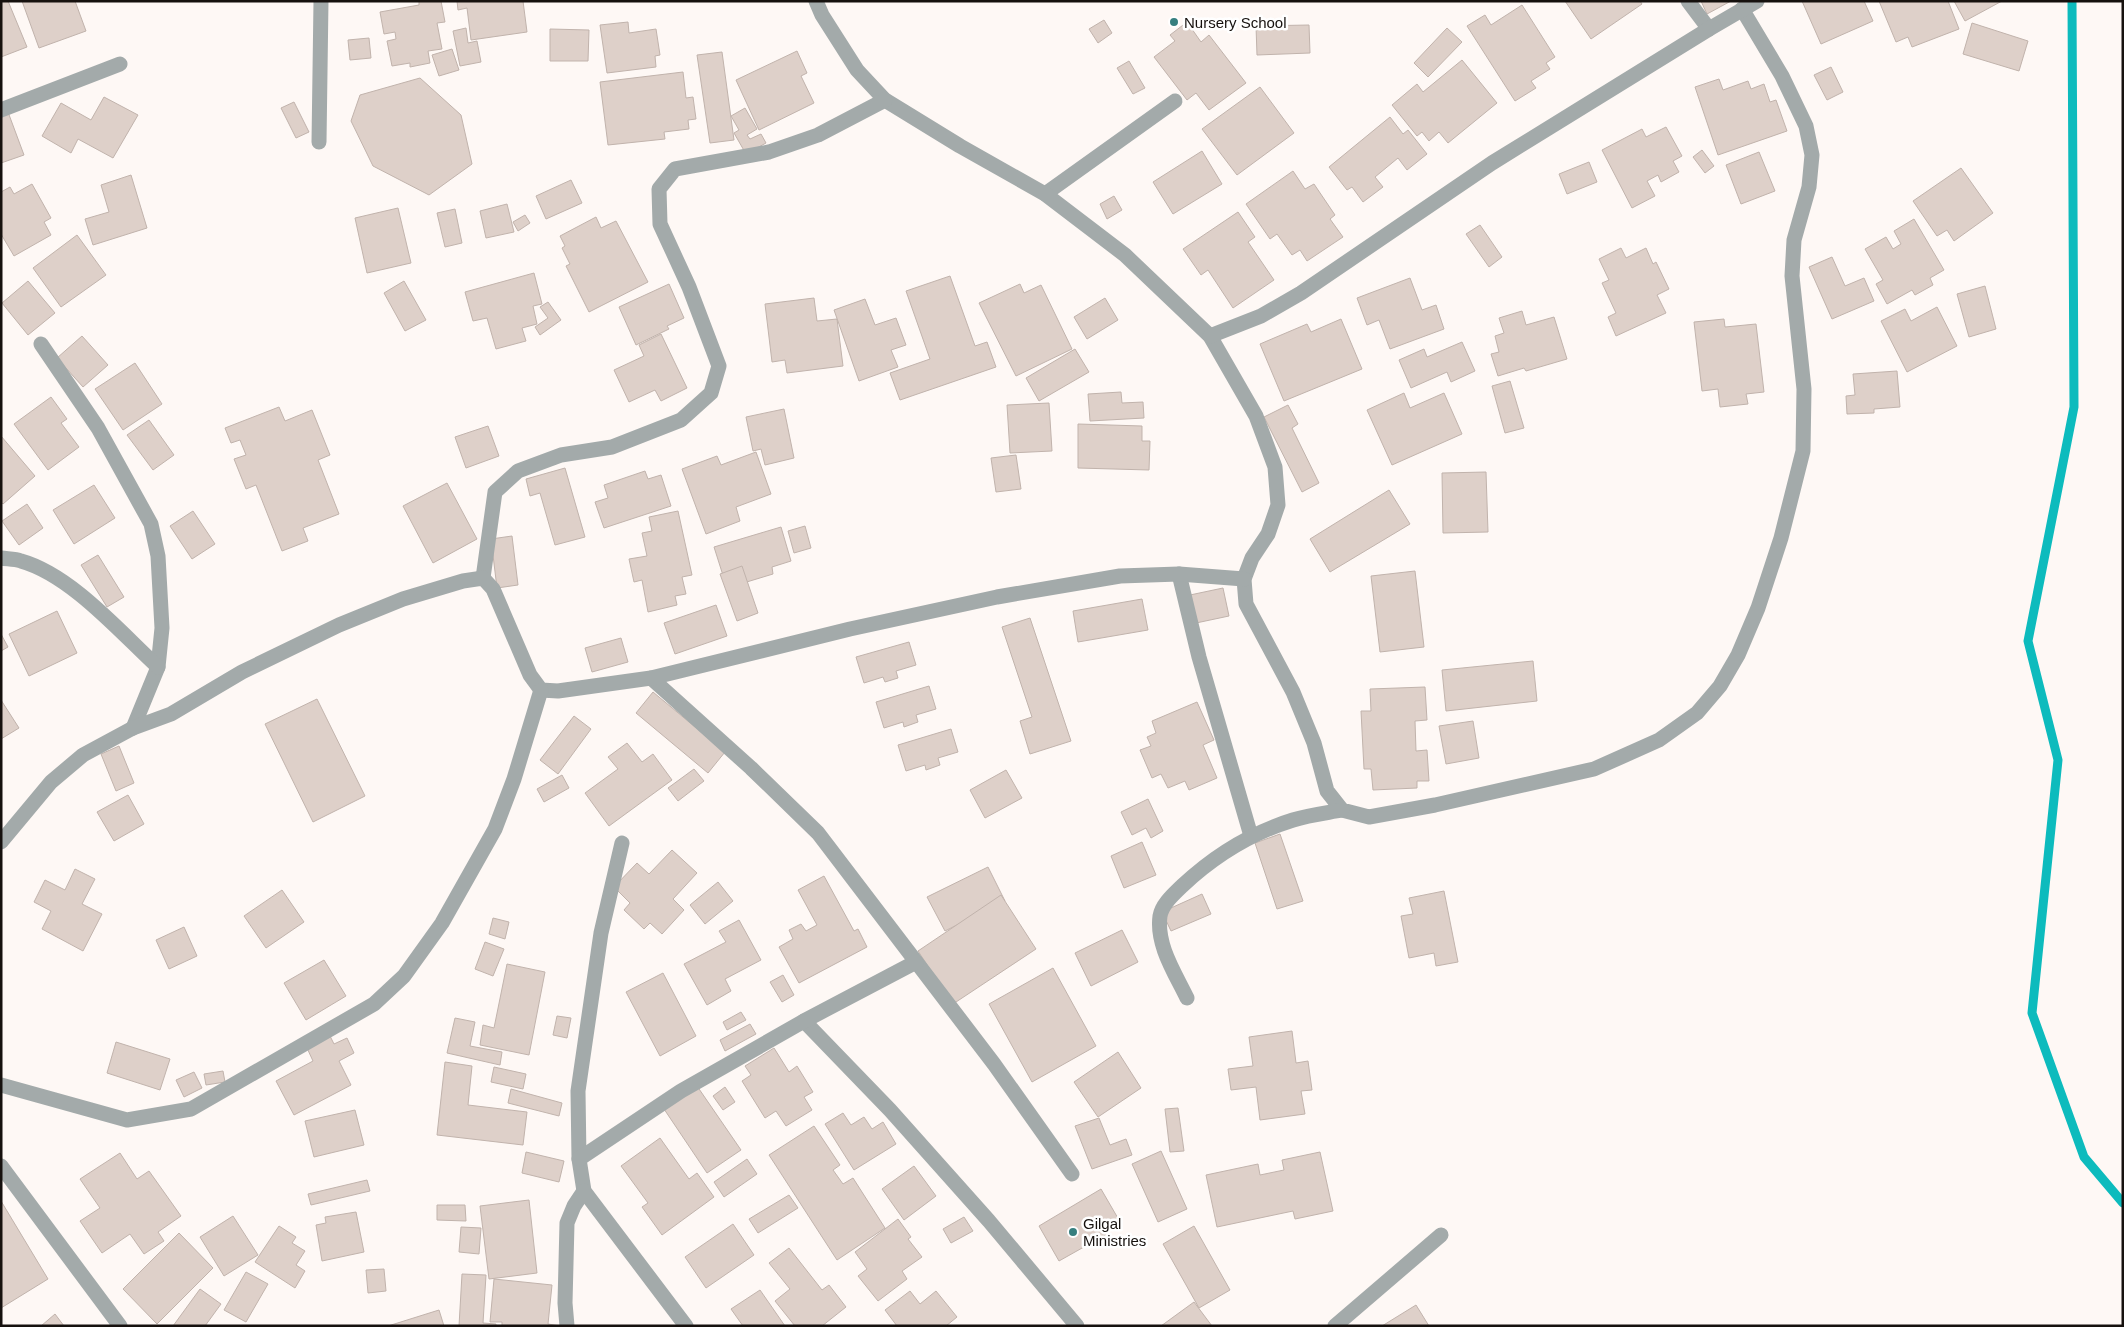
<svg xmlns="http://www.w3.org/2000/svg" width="2124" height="1327" font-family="Helvetica,sans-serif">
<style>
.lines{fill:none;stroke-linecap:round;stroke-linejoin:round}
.stream{stroke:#0dbbbd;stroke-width:9}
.building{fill:#ded0c9;stroke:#c1b3ac}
.lane{stroke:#a3aaaa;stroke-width:15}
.street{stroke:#a3aaaa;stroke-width:15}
.poi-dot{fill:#367f7f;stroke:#fff;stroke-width:2}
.labels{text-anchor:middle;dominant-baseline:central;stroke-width:5;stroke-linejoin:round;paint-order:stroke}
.poi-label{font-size:15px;fill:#16110e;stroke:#fff;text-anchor:start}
</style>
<rect width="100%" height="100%" fill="#fef8f5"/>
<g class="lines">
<polyline class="stream" points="2072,1 2074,407 2028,641 2058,760 2032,1013 2084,1157 2123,1203"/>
</g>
<g class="building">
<polygon points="1,1 8,1 27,47 1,57"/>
<polygon points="22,1 75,1 86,31 39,48"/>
<polygon points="419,1 441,1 445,22 437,23 442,49 428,51 430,63 410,67 410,63 392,66 387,41 396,39 395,32 384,34 380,12 419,5"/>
<polygon points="457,1 523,1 527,32 471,40 467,8 458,10"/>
<polygon points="1565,1 1640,1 1642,4 1591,39"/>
<polygon points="1701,1 1731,1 1707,14"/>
<polygon points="1802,1 1864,1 1873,21 1821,44"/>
<polygon points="1879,1 1948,1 1959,29 1912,47 1908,37 1896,42"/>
<polygon points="1954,1 2002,1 1965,21"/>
<polygon points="1522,5 1555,57 1546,63 1550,69 1531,81 1536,88 1515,101 1467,26 1485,15 1491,25"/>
<polygon points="1104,20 1112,33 1098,43 1089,29"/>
<polygon points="628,22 629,33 656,29 660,55 655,56 656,67 607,73 600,25"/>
<polygon points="1187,22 1201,42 1209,35 1246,83 1209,110 1196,93 1187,100 1154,57 1175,41 1170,35"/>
<polygon points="1972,23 2028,41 2019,71 1963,54"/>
<polygon points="1309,25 1310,53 1257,55 1256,26"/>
<polygon points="466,28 468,43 477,41 481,62 460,66 453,31"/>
<polygon points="1447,28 1462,42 1428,77 1414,63"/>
<polygon points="550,29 589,30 588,61 550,61"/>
<polygon points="369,38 371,58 350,60 348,40"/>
<polygon points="452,49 459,70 439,76 432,55"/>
<polygon points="797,51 807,73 801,76 814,103 759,130 736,80"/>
<polygon points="722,52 734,140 710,143 697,55"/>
<polygon points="1462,60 1497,103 1448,143 1439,132 1429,141 1422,132 1417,136 1392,105 1417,84 1423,92"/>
<polygon points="1129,61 1145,88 1133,94 1117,68"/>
<polygon points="1831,67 1843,92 1827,100 1814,75"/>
<polygon points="683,72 686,98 693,97 696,119 688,120 689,129 664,132 665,139 608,145 600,82"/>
<polygon points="420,78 461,115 472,164 429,195 373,166 351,121 360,95"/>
<polygon points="1719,79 1723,90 1748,81 1751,89 1764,84 1770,102 1776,100 1787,131 1718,155 1695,87"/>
<polygon points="1260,87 1294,133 1237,175 1202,129"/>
<polygon points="104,97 138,115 113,158 78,139 71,153 42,136 61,103 91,120"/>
<polygon points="294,102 309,132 296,138 281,108"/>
<polygon points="745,108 757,129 747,135 750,139 761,134 766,143 746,154 734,133 739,130 731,116"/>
<polygon points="8,112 24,155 1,163 1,115"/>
<polygon points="1390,117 1403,134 1408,130 1427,154 1407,170 1398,158 1375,177 1383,187 1363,202 1352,187 1347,190 1329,167"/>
<polygon points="1666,127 1682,156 1673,161 1679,172 1661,182 1658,175 1647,181 1655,196 1632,208 1602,150 1642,129 1646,137"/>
<polygon points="1702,150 1714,166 1705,173 1693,157"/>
<polygon points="1202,151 1222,184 1173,214 1153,182"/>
<polygon points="1759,152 1775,191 1741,204 1726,165"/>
<polygon points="1589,162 1597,182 1567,194 1559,174"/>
<polygon points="1961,168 1993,213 1954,241 1947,230 1937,236 1913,201"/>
<polygon points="1293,171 1305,189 1314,184 1335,215 1330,219 1343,237 1307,261 1300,250 1292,255 1277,234 1270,239 1246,204"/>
<polygon points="131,175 147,228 93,245 85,219 109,212 101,185"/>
<polygon points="571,180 582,203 546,219 536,196"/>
<polygon points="32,184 51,218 44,222 51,235 14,256 1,234 1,192 10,187 14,194"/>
<polygon points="1114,196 1122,210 1107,219 1100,204"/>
<polygon points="507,204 514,232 486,238 480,211"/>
<polygon points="398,208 411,263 367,273 355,218"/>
<polygon points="455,209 462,243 445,247 437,213"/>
<polygon points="1238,212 1255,237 1248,242 1274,280 1233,308 1208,270 1201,275 1183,249"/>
<polygon points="525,215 530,223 518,231 513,222"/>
<polygon points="596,217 601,228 616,221 648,282 589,312 566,266 570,264 562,248 565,246 560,236"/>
<polygon points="1914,219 1944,270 1930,278 1933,285 1915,295 1912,290 1887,304 1876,284 1883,280 1865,249 1886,237 1893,249 1901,244 1894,231"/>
<polygon points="1480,225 1502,257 1489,267 1466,234"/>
<polygon points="77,235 106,275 61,307 33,268"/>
<polygon points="1621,248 1626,258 1646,248 1653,264 1656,262 1669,289 1657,295 1666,313 1616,336 1608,317 1616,313 1602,283 1609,280 1599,259"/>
<polygon points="1832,257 1845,286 1864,278 1874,301 1832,319 1809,267"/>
<polygon points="534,273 542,304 533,306 537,324 522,328 526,341 496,349 487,318 473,321 465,292"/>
<polygon points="950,276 975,346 987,342 996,367 900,400 890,373 930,359 906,291"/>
<polygon points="1410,278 1422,310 1436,305 1444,329 1390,349 1379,320 1367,325 1357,298"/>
<polygon points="28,281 55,313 28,335 2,303"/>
<polygon points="404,281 426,320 405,331 384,293"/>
<polygon points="669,284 684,318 667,326 669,329 636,345 619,307"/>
<polygon points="1020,284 1024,293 1041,285 1072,349 1016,376 979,303"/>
<polygon points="1985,286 1996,329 1969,337 1957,294"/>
<polygon points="814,298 817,321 837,319 843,366 787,373 785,360 772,362 765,304"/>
<polygon points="1105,298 1118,320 1087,339 1074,317"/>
<polygon points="865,299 875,325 896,318 906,345 891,350 898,367 859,381 834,310"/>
<polygon points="548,302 561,320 540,335 535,327 548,318 540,307"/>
<polygon points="1937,307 1957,346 1907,372 1881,321 1905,309 1911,321"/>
<polygon points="1522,311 1526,325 1554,317 1567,359 1526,371 1524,368 1498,376 1491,354 1499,352 1495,336 1504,333 1499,318"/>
<polygon points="1341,319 1362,369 1284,401 1260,344 1307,324 1311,332"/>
<polygon points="1724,319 1725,327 1756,324 1764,392 1746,394 1748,404 1720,407 1718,389 1702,391 1694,322"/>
<polygon points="661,334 687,388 661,401 655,390 629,402 614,370 644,356 639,345"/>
<polygon points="82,336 108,365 83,387 57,358"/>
<polygon points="1462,342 1475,371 1451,382 1447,372 1411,388 1399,360 1424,349 1427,357"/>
<polygon points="1075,349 1089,372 1039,401 1026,378"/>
<polygon points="135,363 162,404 123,430 95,389"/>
<polygon points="1897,371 1900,407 1874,409 1874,413 1847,414 1846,396 1855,395 1853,374"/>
<polygon points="1510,381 1524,428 1505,433 1492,386"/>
<polygon points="1121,392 1122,403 1143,402 1144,418 1090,421 1088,394"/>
<polygon points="1404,393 1410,408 1444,393 1462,434 1392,465 1367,410"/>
<polygon points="51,397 67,419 61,423 79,447 48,470 14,424"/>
<polygon points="1049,403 1052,451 1010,453 1007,405"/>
<polygon points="1288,405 1298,424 1292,428 1319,483 1302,492 1264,417"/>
<polygon points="279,407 285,421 312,410 330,455 318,460 339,514 303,528 308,541 282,551 256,485 246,489 234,459 246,455 240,440 231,443 225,428"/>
<polygon points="784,409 794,458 765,465 761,449 753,451 746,417"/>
<polygon points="149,420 174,455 153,470 127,435"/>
<polygon points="1078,424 1142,426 1142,441 1150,441 1149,470 1078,468"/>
<polygon points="488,426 499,456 466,468 455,437"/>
<polygon points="1,436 35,476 3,504 1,502"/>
<polygon points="756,452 771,494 736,507 740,521 706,534 682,469 717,456 721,465"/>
<polygon points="1016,455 1021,489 996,492 991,458"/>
<polygon points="565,468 585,537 555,545 540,493 530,496 526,479"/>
<polygon points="645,471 648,479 661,475 671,506 604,528 595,502 608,498 604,485"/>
<polygon points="1486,472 1488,532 1443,533 1442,473"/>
<polygon points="447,483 477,539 433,563 403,506"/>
<polygon points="94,485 115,518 74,544 53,510"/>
<polygon points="1389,490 1410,524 1330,572 1310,539"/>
<polygon points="27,504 43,528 19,545 2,521"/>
<polygon points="193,511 215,544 192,559 170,526"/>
<polygon points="678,511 692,575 682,577 686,594 675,596 677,605 648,612 642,580 634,582 629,559 647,556 642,533 652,531 649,517"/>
<polygon points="805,526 811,548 794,553 788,531"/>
<polygon points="781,527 791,561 772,567 773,574 727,588 714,547"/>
<polygon points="512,536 518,585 497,588 491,539"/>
<polygon points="98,555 124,597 107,607 81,565"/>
<polygon points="742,566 758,613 737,621 720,574"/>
<polygon points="1415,571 1424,647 1380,652 1371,576"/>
<polygon points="1223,588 1229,616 1196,623 1190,595"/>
<polygon points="1142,599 1148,630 1078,642 1073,611"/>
<polygon points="716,605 727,636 675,654 664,623"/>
<polygon points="57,611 77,653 29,676 9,634"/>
<polygon points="1030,618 1071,741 1030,754 1020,721 1032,717 1002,627"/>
<polygon points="1,634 8,647 1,651"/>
<polygon points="621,638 628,662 592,672 585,648"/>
<polygon points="909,642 916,665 896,671 898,678 885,682 883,677 864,683 856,657"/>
<polygon points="1533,661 1537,701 1446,711 1442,670"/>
<polygon points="929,686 936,709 916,715 918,722 904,727 903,722 884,728 876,702"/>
<polygon points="1425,687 1427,720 1415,721 1416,751 1427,750 1429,781 1417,781 1417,788 1373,790 1371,769 1364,769 1361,711 1371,711 1370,689"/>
<polygon points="653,692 725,752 708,773 636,713"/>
<polygon points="317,699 365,796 313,822 265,724"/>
<polygon points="1,700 19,728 1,739"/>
<polygon points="1197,702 1214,740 1203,745 1217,778 1189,790 1185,781 1168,788 1161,774 1152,778 1140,750 1151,746 1147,737 1156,733 1152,721"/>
<polygon points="574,716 591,729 558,774 540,760"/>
<polygon points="1473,721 1479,758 1446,764 1439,726"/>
<polygon points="951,729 958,752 938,758 940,765 926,770 925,765 906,771 898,745"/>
<polygon points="627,743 642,762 653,754 672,780 609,826 585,793 618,769 608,757"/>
<polygon points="119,746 134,783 116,791 101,754"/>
<polygon points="694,769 704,781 678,801 668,788"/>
<polygon points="1006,770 1022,798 985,818 970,790"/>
<polygon points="562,775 569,788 544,802 537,789"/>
<polygon points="128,795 144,824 114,841 97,812"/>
<polygon points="1148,799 1163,831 1151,838 1146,828 1132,835 1121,812"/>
<polygon points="1280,834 1303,901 1277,909 1255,843"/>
<polygon points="1142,842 1156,875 1124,888 1111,856"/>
<polygon points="672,850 697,873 673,899 684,910 662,934 650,923 644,929 624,910 630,903 614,887 637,863 649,874"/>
<polygon points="988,867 1005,901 945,931 927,897"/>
<polygon points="75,869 95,879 82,904 102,914 83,951 42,929 51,911 34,902 45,880 65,890"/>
<polygon points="824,876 854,931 858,929 867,947 799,983 779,947 793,939 789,930 801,924 806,931 817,925 798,890"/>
<polygon points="718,882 733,901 705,924 690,905"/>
<polygon points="282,890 304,922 266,948 244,916"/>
<polygon points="1444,891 1458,962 1436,966 1434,953 1409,958 1401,916 1413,914 1409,898"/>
<polygon points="1202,894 1211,914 1171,931 1162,912"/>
<polygon points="1001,895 1036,949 953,1004 918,951"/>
<polygon points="493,918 509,922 505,939 489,934"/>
<polygon points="739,920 761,960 725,979 731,991 707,1005 684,964 726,942 719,931"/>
<polygon points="184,927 197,956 169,969 156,940"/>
<polygon points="1122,930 1138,962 1091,986 1075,953"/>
<polygon points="485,942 504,949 493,976 475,969"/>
<polygon points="324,960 346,996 306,1020 284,983"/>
<polygon points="507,964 545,972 529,1055 480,1045 483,1025 494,1028"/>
<polygon points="1053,968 1096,1046 1032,1082 989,1004"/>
<polygon points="663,973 696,1036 660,1056 626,992"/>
<polygon points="783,975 794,995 782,1002 770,982"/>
<polygon points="741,1012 746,1020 727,1030 723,1022"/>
<polygon points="557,1016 571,1018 567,1038 553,1035"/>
<polygon points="455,1018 475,1022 470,1046 502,1052 500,1065 447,1053"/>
<polygon points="750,1024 756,1034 725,1051 720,1040"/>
<polygon points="1292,1031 1296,1063 1308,1061 1312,1090 1301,1091 1305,1114 1260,1120 1256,1087 1231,1090 1228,1069 1253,1066 1249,1037"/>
<polygon points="330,1036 334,1044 347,1038 354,1053 339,1061 351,1085 294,1115 276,1081 313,1061 307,1048"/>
<polygon points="116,1042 170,1059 160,1090 107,1073"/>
<polygon points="774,1048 789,1072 797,1066 813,1092 804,1097 812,1110 786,1126 776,1111 765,1118 742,1081 751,1075 745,1066"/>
<polygon points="1118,1052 1141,1088 1098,1117 1074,1082"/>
<polygon points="445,1062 472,1066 468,1105 527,1112 523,1145 437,1135"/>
<polygon points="494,1067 526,1074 523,1089 491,1082"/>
<polygon points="223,1071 225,1082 206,1085 204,1074"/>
<polygon points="194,1072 202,1088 184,1097 176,1080"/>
<polygon points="697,1086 741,1150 707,1173 664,1109"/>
<polygon points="725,1087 735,1102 723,1110 713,1096"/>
<polygon points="511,1089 562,1103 559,1116 508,1103"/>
<polygon points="1178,1108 1184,1151 1170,1152 1165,1109"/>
<polygon points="355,1110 364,1145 314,1157 305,1121"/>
<polygon points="843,1113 851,1125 864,1117 872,1129 883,1122 896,1144 854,1170 825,1124"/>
<polygon points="1099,1118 1110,1145 1126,1139 1132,1155 1092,1169 1075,1126"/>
<polygon points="814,1126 840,1165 833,1170 843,1184 853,1178 885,1228 837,1260 769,1155"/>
<polygon points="660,1138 689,1179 697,1173 714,1197 662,1235 642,1207 648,1203 621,1166"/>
<polygon points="1161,1151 1187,1209 1158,1222 1132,1164"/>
<polygon points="526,1152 564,1161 559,1182 522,1173"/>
<polygon points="1320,1152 1333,1211 1295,1219 1293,1211 1217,1227 1206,1175 1258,1164 1260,1175 1284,1170 1282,1160"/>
<polygon points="120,1153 137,1179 149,1171 181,1216 158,1232 164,1241 144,1254 130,1234 102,1253 80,1221 100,1208 80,1179"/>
<polygon points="747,1159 757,1174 724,1197 714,1182"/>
<polygon points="914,1166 936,1196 904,1220 882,1189"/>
<polygon points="367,1180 370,1191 311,1205 308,1194"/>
<polygon points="1101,1189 1119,1220 1104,1228 1107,1234 1059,1261 1039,1226"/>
<polygon points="789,1195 798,1208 758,1233 749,1219"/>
<polygon points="529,1200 537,1273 489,1279 480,1206"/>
<polygon points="1,1201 48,1279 1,1308"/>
<polygon points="437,1205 465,1205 466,1221 437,1220"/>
<polygon points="356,1212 364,1252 322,1261 316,1225 326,1223 325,1217"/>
<polygon points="233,1216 258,1255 224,1276 200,1237"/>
<polygon points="964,1217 973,1231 951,1243 943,1229"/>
<polygon points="898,1219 911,1237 908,1239 922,1257 902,1271 907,1279 878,1301 858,1276 867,1269 855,1252"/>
<polygon points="733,1224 754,1255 706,1288 685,1257"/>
<polygon points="279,1226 296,1237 292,1243 305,1251 296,1265 305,1271 295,1288 255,1262"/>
<polygon points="1194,1226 1230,1290 1199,1308 1163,1244"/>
<polygon points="461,1227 481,1228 479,1254 459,1252"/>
<polygon points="179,1233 213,1268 157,1324 123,1289"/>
<polygon points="789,1248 822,1290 829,1285 846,1307 822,1326 795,1326 775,1301 790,1289 769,1263"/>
<polygon points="384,1269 386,1291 368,1293 366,1270"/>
<polygon points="246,1272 268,1284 246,1322 224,1310"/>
<polygon points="462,1274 486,1275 483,1323 496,1324 496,1326 459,1326"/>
<polygon points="494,1279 552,1285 548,1324 560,1326 502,1326 502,1322 490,1322"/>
<polygon points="200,1289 221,1304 205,1326 173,1326"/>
<polygon points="760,1290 785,1326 743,1326 731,1309"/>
<polygon points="910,1291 920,1304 936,1291 957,1317 946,1326 897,1326 885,1310"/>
<polygon points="1194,1302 1212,1326 1161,1326"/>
<polygon points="1416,1305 1429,1326 1382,1326"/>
<polygon points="439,1310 444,1326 388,1326"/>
<polygon points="55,1314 64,1326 41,1326"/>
</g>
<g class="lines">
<g class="lane">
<polyline points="1045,194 1175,101"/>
<polyline points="651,678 751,768 818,833 994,1064 1072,1174"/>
</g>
<g class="street">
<polyline points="816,1 822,15 857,70 885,100 960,146 1045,194 1125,255 1210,336 1256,416 1275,467 1278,505 1268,534 1252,558 1244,579 1246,604 1293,692 1314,743 1327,791 1342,810 1369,817 1435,805 1594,769 1659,740 1697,713 1720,686 1738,655 1758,608 1781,538 1803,451 1804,389 1792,276 1794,240 1809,187 1812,155 1806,126 1782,76 1742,9"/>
<polyline points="1688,1 1709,29"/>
<polyline points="1,110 120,64"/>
<polyline points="319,142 321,1"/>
<polyline points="1210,336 1261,316 1301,293 1492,163 1709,29 1757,1"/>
<polyline points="41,344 98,428 151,524 158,556 162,628 158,667 133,728"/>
<path d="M1 558C7 559 15 559 21 561 71 575 120 632 158 667"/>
<polyline points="1179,574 1199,657 1251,836"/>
<polyline points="483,578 495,492 518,471 561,455 612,447 681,420 711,393 719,366 689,287 660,224 659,189 675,169 769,152 818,135 885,100"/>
<polyline points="1,842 51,782 83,755 133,728 171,714 242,672 339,625 403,599 463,581 483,578 493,589 530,675 541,690 558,691 651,678 850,629 997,597 1120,576 1179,574 1244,579"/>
<polyline points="622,843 601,933 578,1091 579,1159 584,1191 686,1326"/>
<path d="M1187 998C1175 973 1156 945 1160 916 1162 904 1174 894 1182 886 1214 856 1251 833 1293 820 1309 815 1326 813 1342 810"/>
<polyline points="804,1021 890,1110 989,1221 1077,1326"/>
<polyline points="1,1085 127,1120 191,1109 374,1004 404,976 442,923 495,829 514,779 541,690"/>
<polyline points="579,1159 681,1091 804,1021 916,962"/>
<polyline points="1,1166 120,1326"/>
<polyline points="567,1326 565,1303 567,1223 574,1206 584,1191"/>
<polyline points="1335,1326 1441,1235"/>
</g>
</g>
<g class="poi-dot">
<circle cx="1174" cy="22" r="5"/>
<circle cx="1073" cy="1232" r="5"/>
</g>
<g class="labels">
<g class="poi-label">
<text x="1184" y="22">Nursery School</text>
<text x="1083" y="1223">Gilgal<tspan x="1083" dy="17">Ministries</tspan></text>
</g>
</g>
<rect width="2124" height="1327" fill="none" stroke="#16110e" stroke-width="5"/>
</svg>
